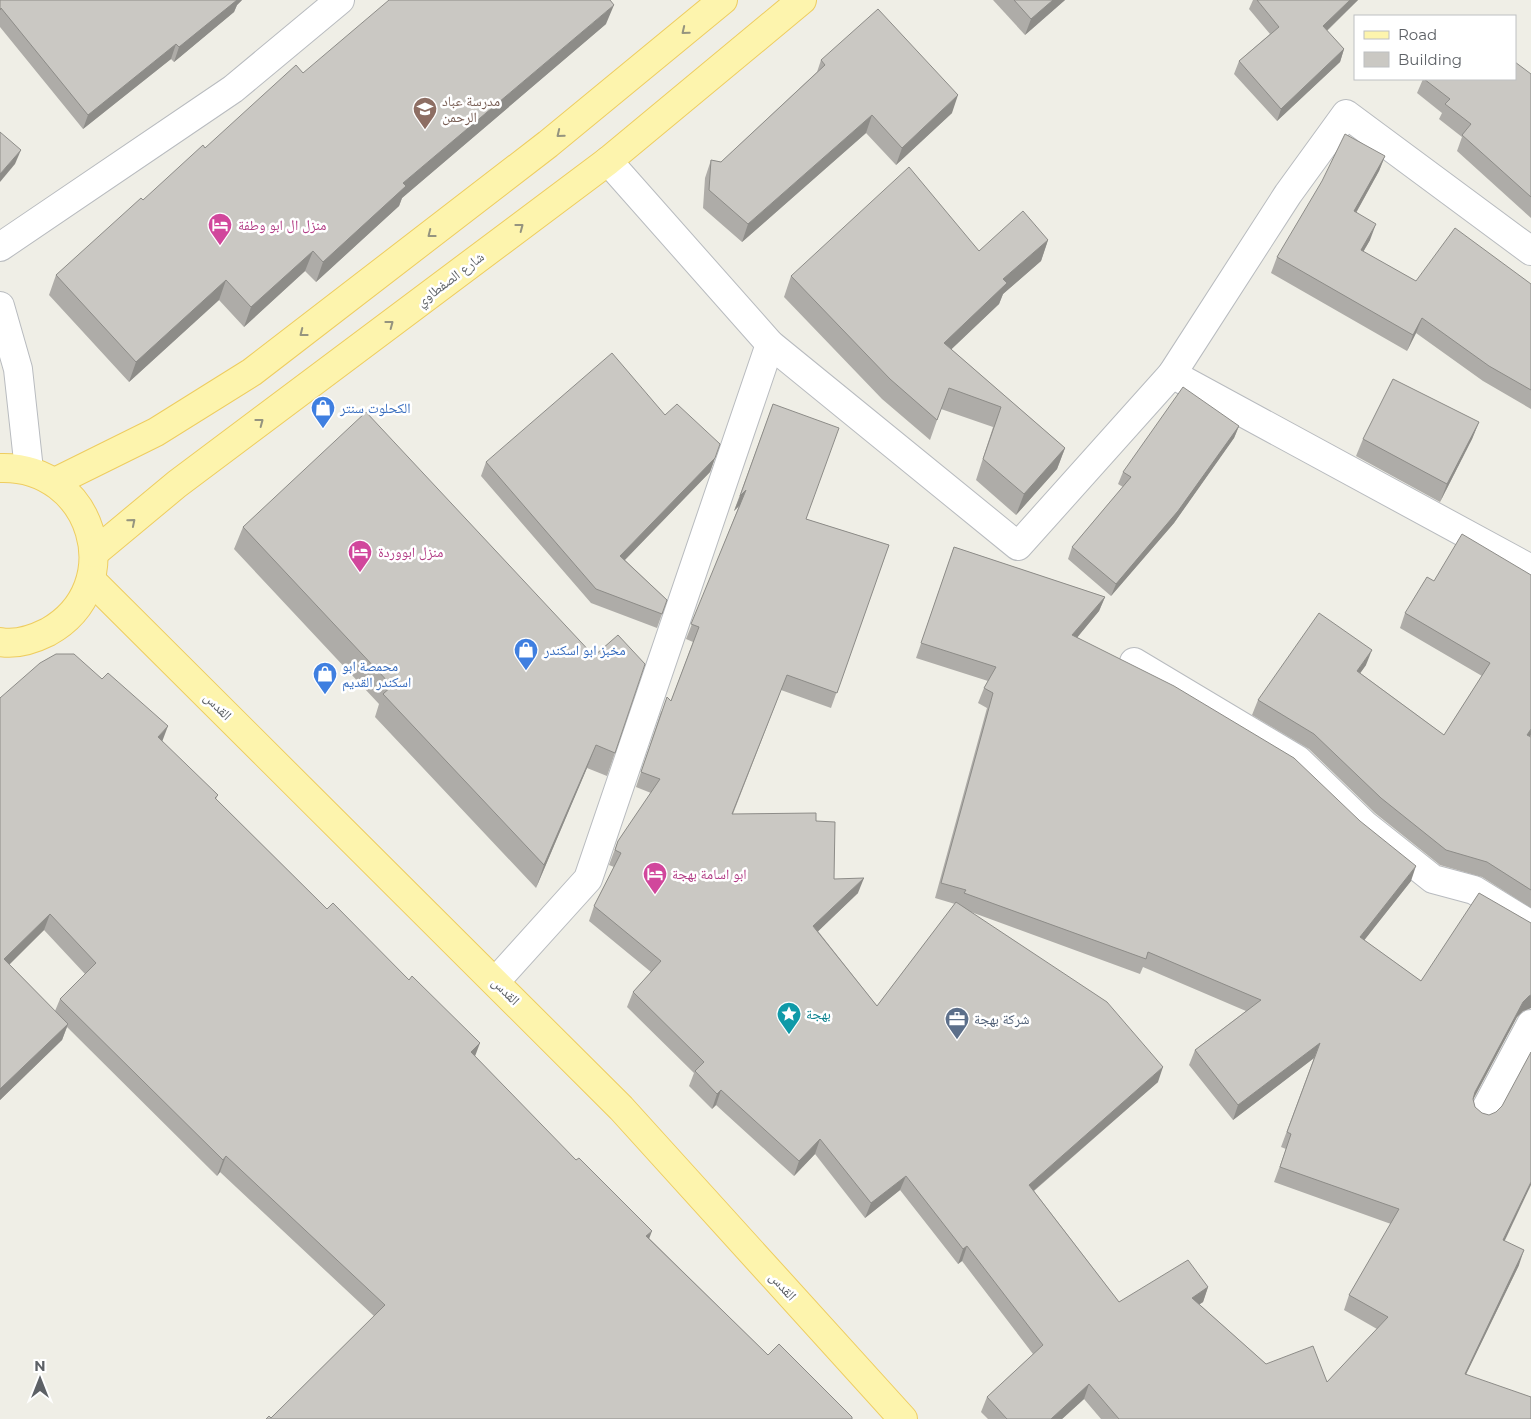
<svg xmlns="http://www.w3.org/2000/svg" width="1531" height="1419" font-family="Montserrat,'Noto Naskh Arabic',sans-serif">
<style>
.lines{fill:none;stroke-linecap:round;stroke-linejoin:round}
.minor-casing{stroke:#b8bbbf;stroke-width:30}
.major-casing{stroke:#eecd60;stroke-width:30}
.minor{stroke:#fff;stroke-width:28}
.major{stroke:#fdf4ad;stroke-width:28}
.wall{fill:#aeaca8;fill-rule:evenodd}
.shaded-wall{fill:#8d8c88}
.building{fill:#cac8c3;stroke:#8d8c88}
.oneway{stroke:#95947f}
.labels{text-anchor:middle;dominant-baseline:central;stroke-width:5;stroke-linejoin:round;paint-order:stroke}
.education-label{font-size:14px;fill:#785e54;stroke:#fff;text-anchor:start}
.hotel-label{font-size:14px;fill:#b23c85;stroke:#fff;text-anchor:start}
.street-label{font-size:14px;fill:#5d6166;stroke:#fff}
.shop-label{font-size:14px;fill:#366cbe;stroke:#fff;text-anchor:start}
.culture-label{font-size:14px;fill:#0d838f;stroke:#fff;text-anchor:start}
.service-label{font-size:14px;fill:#4e5e75;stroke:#fff;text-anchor:start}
</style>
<rect width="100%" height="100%" fill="#efeee6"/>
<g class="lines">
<defs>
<g id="minor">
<polyline points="608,161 770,344 1018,546 1172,374 1288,194 1346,114 1531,251"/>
<polyline points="0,247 233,89 340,0"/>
<polyline points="0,306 18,369 29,470"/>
<polyline points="1172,374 1531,569"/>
<polyline points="1134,662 1298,760 1365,825 1433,879 1474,890 1531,925"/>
<polyline points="496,981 588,879 770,344"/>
<polyline points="1483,1114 1531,1024"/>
</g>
<g id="major">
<path d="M0 468C93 465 130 586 48 632 34 639 16 645 0 642"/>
<polyline points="55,482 156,432 252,372 548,144 723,0"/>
<polyline points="94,553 177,484 608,161 802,0"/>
<polyline points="91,580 621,1108 903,1419"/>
</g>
</defs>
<use href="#minor" class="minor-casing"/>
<use href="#major" class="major-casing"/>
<use href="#minor" class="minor"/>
<use href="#major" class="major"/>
</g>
<g class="wall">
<polygon points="0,0 242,0 237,5 234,12 174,62 171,59 83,129 0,27"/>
<polygon points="993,0 1065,0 1025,35"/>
<polygon points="1253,0 1358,0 1327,31 1344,49 1340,62 1277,121 1234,74 1239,61 1270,34 1249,9"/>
<polygon points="606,24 402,198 399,206 316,282 305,271 244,327 219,300 129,382 49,295 56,275 205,148 303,73"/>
<polygon points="821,60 952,113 896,165 866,133 742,242 703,208 705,178 711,160 721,162 817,72"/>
<polygon points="1531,74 1531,218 1457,151 1462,137 1439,119 1442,113 1417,93 1423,79 1515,79"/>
<polygon points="1385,156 1379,171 1356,213 1370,240 1363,252 1416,281 1531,284 1531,409 1483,381 1416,333 1407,351 1271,273 1277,257"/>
<polygon points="1048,240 1041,261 1003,294 999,304 951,349 1065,448 1057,469 1016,515 976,480 993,427 941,409 930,440 882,399 784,297 791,276 979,251"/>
<path d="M773 404 806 519 889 545 831 708 781 690 733 814 816 821 834 879 858 893 818 931 877 1006 955 904 935 898 987 708 978 703 984 688 988 681 916 658 954 547 1105 597 1099 611 1077 637 1411 881 1364 940 1421 981 1531 923V1008L1523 1011 1517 1017 1473 1100 1505 1241 1519 1265 1466 1374 1531 1419H1101L1084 1399 1062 1419H988L981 1412 987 1397 1033 1354 962 1261 958 1264 900 1190 865 1218 815 1154 794 1176 716 1105 712 1109 689 1086 694 1073 627 1007 633 992 651 972 589 921 594 906 614 867 609 865 618 841 651 793 636 787 661 712 671 701 693 642 686 639 739 506 734 511ZM971 912 1140 974 1143 967 1246 1011 1195 1050 1189 1065 1233 1120 1314 1058 1281 1147 1286 1149 1274 1182 1391 1224 1349 1295 1344 1310 1377 1329 1327 1382 1266 1364 1199 1304 1203 1302 1208 1287 1119 1302 1034 1191 1158 1082Z"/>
<polygon points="665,415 715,458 710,472 625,560 667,600 657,628 591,603 481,476 486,462"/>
<polygon points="1479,422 1472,439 1440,502 1356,456 1363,439"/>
<polygon points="1239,426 1234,438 1174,523 1111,596 1068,559 1072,547 1123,487 1118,484 1123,472"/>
<polygon points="243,527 615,753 607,776 587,768 536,888 375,717 379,704 234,549"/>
<polygon points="1531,575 1531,735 1530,737 1531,737 1531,908 1482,877 1440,865 1375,813 1309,749 1252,715 1258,700 1366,665 1360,673 1444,735 1482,676 1400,628 1405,613 1434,581"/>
<path d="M102 679 162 742 218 795 216 799 475 1056 649 1238 768 1355 852 1417 271 1418 374 1316 220 1172 217 1176 67 1027 62 1040 0 1100V698ZM44 930 85 974 60 999 55 1011 9 964Z"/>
</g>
<g class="shaded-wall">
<polygon points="234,0 242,0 237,5 234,12 174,62 179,47"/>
<polygon points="1053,0 1065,0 1025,35 1031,19"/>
<polygon points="1350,0 1358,0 1318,39 1323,26"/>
<polygon points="614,5 606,24 402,198 399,206 316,282 323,262 403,183"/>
<polygon points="176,44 171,59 83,129 88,115"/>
<polygon points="1344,49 1340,62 1277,121 1281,109"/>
<polygon points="958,95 952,113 896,165 902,148"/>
<polygon points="872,115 866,133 742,242 748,224"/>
<polygon points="21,150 15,164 0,182 0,174"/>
<polygon points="1385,156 1379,171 1348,227 1354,211"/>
<polygon points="1376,224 1370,240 1355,266 1361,250"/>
<polygon points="1048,240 1041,261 1003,294 999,304 936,364 944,343 1003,279"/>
<polygon points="313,251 305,271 244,327 251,307"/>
<polygon points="226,280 219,300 129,382 136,362"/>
<polygon points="1422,318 1416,333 1407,351 1413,335"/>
<polygon points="1479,422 1472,439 1440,502 1447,484"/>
<polygon points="1239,426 1234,438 1174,523 1111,596 1116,584"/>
<polygon points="1065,448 1057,469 1016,515 1024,494"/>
<polygon points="715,458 710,472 615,570 620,556"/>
<polygon points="746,490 740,505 734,511 740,496"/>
<polygon points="1105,597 1099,611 1067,650 1072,635"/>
<polygon points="1372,650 1366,665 1351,686 1357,671"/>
<polygon points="168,726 162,742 158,737"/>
<polygon points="1531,729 1531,735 1522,750 1527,735"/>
<polygon points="596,745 587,768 536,888 544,865"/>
<polygon points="1416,866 1411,881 1355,952 1360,937"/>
<polygon points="864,878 858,893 808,941 813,926"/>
<polygon points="50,914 44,930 0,974 4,959"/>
<polygon points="1531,995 1531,1008 1523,1011 1517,1017 1469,1107 1475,1092 1523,1002 1529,996"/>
<polygon points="68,1024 62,1040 0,1100 0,1089"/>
<polygon points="480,1043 474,1059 471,1052"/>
<polygon points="1320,1043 1314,1058 1233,1120 1238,1105"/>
<polygon points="1163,1067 1158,1082 1024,1199 1029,1185"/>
<polygon points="721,1090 716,1105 712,1109 717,1094"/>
<polygon points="820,1139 815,1154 794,1176 799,1161"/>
<polygon points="226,1156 220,1172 217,1176 223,1160"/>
<polygon points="906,1176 900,1190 865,1218 871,1203"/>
<polygon points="1531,1182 1531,1185 1498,1255 1503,1240"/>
<polygon points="652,1231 646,1247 646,1236"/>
<polygon points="967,1246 962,1261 958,1264 963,1249"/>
<polygon points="1524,1250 1519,1265 1459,1389 1465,1374"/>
<polygon points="1208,1287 1203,1302 1187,1313 1192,1298"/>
<polygon points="1089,1384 1084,1399 1062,1419 1051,1419"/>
</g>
<g class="building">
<polygon points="0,0 237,0 179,47 176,44 88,115 1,8 0,10"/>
<polygon points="389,0 610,0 614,5 403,183 406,186 323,262 313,251 251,307 226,280 136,362 56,275 141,198 143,200 203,145 205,148 296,65 303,73"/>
<polygon points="1014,0 1053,0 1031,19"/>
<polygon points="1257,0 1350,0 1323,26 1344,49 1281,109 1239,61 1279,27"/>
<polygon points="878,9 958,95 902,148 872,115 748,224 709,190 711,160 721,162 825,65 821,60"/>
<polygon points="1515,62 1531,74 1531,197 1462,135 1471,124 1445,104 1450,99 1424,79 1515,79"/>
<polygon points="0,132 21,150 0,174"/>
<polygon points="1345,134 1385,156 1354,211 1376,224 1361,250 1416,281 1455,228 1531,284 1531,390 1489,366 1422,318 1413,335 1277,257 1322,181"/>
<polygon points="909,167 979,251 1023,211 1048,240 1003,279 1007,283 944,343 1065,448 1024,494 983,459 1001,407 949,388 937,420 890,379 791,276"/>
<polygon points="612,353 665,415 677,404 720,444 715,458 620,556 667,600 662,614 596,589 486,462"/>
<polygon points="1393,379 1479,422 1447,484 1363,439"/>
<polygon points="1183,387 1239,426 1178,511 1116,584 1072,547 1131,477 1123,472"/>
<polygon points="773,404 839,428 806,519 889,545 837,693 787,675 732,814 816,813 816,821 835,822 834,879 864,878 813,926 877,1006 956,902 1107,1002 1163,1067 1029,1185 1119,1302 1188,1260 1208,1287 1192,1298 1266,1364 1313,1346 1327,1382 1388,1317 1349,1295 1399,1209 1280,1167 1291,1134 1287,1132 1320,1043 1238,1105 1195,1050 1261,1000 1148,952 1146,959 964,893 966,890 941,883 993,693 984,688 996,667 921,643 954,547 1105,597 1072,635 1174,686 1294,758 1360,821 1416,866 1360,937 1421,981 1479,893 1531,923 1531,995 1529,996 1523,1002 1475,1092 1473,1099 1475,1107 1482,1113 1489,1115 1496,1112 1502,1106 1531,1052 1531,1182 1503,1240 1524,1250 1465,1374 1531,1397 1531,1419 1119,1419 1089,1384 1051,1419 1007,1419 987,1397 1043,1345 967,1246 963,1249 906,1176 871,1203 820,1139 799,1161 721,1090 717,1094 695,1071 704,1062 633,992 661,961 594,906 621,853 615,850 618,841 660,779 641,772 667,697 671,701 699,627 691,624 746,490 740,496"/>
<polygon points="366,412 594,656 618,635 645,664 615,753 596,745 544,865 383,694 392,686 243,527"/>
<polygon points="1462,534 1531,575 1531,729 1527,735 1531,737 1531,890 1487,862 1446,850 1381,798 1314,734 1258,700 1319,613 1372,650 1357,671 1444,735 1490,663 1405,613 1427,577 1434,581"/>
<polygon points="56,654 74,654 102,679 108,673 168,726 158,737 218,795 215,798 327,909 333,903 409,980 412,976 480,1043 471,1052 576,1160 579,1158 652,1231 646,1236 768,1355 779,1344 852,1417 852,1419 266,1419 269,1416 271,1418 385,1305 226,1156 223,1160 60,999 96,963 50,914 4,959 68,1024 0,1089 0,698 40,663"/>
</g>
<defs><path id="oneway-chevron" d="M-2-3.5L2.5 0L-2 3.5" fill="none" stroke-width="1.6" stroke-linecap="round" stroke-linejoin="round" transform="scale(1.25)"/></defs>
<g class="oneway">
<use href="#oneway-chevron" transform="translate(685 31) rotate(141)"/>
<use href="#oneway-chevron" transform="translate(560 134) rotate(141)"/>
<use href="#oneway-chevron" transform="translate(520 227) rotate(-37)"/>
<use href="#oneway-chevron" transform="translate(431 234) rotate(142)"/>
<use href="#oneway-chevron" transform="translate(390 324) rotate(-37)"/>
<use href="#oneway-chevron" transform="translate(303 333) rotate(142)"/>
<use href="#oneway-chevron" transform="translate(260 422) rotate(-37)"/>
<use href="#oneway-chevron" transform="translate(132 522) rotate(-40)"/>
</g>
<defs>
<symbol id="school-pin" viewBox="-11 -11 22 30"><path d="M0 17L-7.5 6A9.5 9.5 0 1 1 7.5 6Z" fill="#8d6e63" stroke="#fff"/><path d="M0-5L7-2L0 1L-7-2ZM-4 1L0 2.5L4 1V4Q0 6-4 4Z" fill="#fff"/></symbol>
<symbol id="hotel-pin" viewBox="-11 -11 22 30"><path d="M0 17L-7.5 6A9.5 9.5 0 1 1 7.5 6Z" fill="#d1479c" stroke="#fff"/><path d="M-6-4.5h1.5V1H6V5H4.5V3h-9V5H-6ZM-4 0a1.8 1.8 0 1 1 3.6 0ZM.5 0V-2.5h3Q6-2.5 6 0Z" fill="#fff"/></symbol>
<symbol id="shop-pin" viewBox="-11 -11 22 30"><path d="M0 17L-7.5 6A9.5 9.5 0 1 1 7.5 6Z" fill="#3f7fe0" stroke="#fff"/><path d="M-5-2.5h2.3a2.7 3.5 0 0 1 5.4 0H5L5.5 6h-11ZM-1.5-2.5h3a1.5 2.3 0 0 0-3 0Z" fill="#fff"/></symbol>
<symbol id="sight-pin" viewBox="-11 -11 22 30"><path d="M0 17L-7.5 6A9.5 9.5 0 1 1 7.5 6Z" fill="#0f9aa8" stroke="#fff"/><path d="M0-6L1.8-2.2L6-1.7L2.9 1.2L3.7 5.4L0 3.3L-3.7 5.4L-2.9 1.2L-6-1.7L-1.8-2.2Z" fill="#fff"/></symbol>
<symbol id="office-pin" viewBox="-11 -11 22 30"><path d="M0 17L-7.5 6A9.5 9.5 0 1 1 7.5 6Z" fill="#5c6f8a" stroke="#fff"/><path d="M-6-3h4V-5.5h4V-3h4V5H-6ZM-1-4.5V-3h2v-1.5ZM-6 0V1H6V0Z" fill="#fff"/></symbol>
</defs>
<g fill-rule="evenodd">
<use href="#school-pin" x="411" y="95" width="28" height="38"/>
<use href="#hotel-pin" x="206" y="211" width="28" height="38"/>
<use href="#shop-pin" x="309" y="394" width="28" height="38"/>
<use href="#hotel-pin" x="346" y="538" width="28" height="38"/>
<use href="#shop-pin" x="512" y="636" width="28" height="38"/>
<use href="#shop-pin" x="311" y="660" width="28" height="38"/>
<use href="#hotel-pin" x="641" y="860" width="28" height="38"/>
<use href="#sight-pin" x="775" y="1000" width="28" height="38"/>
<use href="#office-pin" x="943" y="1005" width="28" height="38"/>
</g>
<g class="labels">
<g class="education-label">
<text x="442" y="101">مدرسة عباد<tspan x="442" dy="16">الرحمن</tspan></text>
</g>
<g class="hotel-label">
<text x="238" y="225">منزل ال ابو وطفة</text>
<text x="378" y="552">منزل ابووردة</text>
<text x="672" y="874">ابو اسامة بهجة</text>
</g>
<g class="street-label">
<text transform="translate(450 279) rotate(-37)">شارع الصفطاوي</text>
<text transform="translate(218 706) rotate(45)">القدس</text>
<text transform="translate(506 991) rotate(45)">القدس</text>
<text transform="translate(783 1286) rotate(48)">القدس</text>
</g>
<g class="shop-label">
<text x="340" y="408">الكحلوت سنتر</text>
<text x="544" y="650">مخبز ابو اسكندر</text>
<text x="342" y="666">محمصة ابو<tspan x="342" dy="16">اسكندر القديم</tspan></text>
</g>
<g class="culture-label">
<text x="806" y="1014">بهجة</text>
</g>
<g class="service-label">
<text x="974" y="1019">شركة بهجة</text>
</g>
</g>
<rect x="1354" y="15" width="162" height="65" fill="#ffffff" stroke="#bec0c2"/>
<rect x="1364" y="31" width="25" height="8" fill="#fdf4ad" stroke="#bec0c2"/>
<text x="1398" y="40" font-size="15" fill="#5d6166">Road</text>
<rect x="1364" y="52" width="25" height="15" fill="#cac8c3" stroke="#bec0c2"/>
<text x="1398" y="65" font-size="15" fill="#5d6166">Building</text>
<g transform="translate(40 1379)" stroke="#ffffff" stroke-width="4" paint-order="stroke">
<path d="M0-4L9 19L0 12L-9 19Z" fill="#5d6166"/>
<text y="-8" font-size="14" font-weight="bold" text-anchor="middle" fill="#5d6166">N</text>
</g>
</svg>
